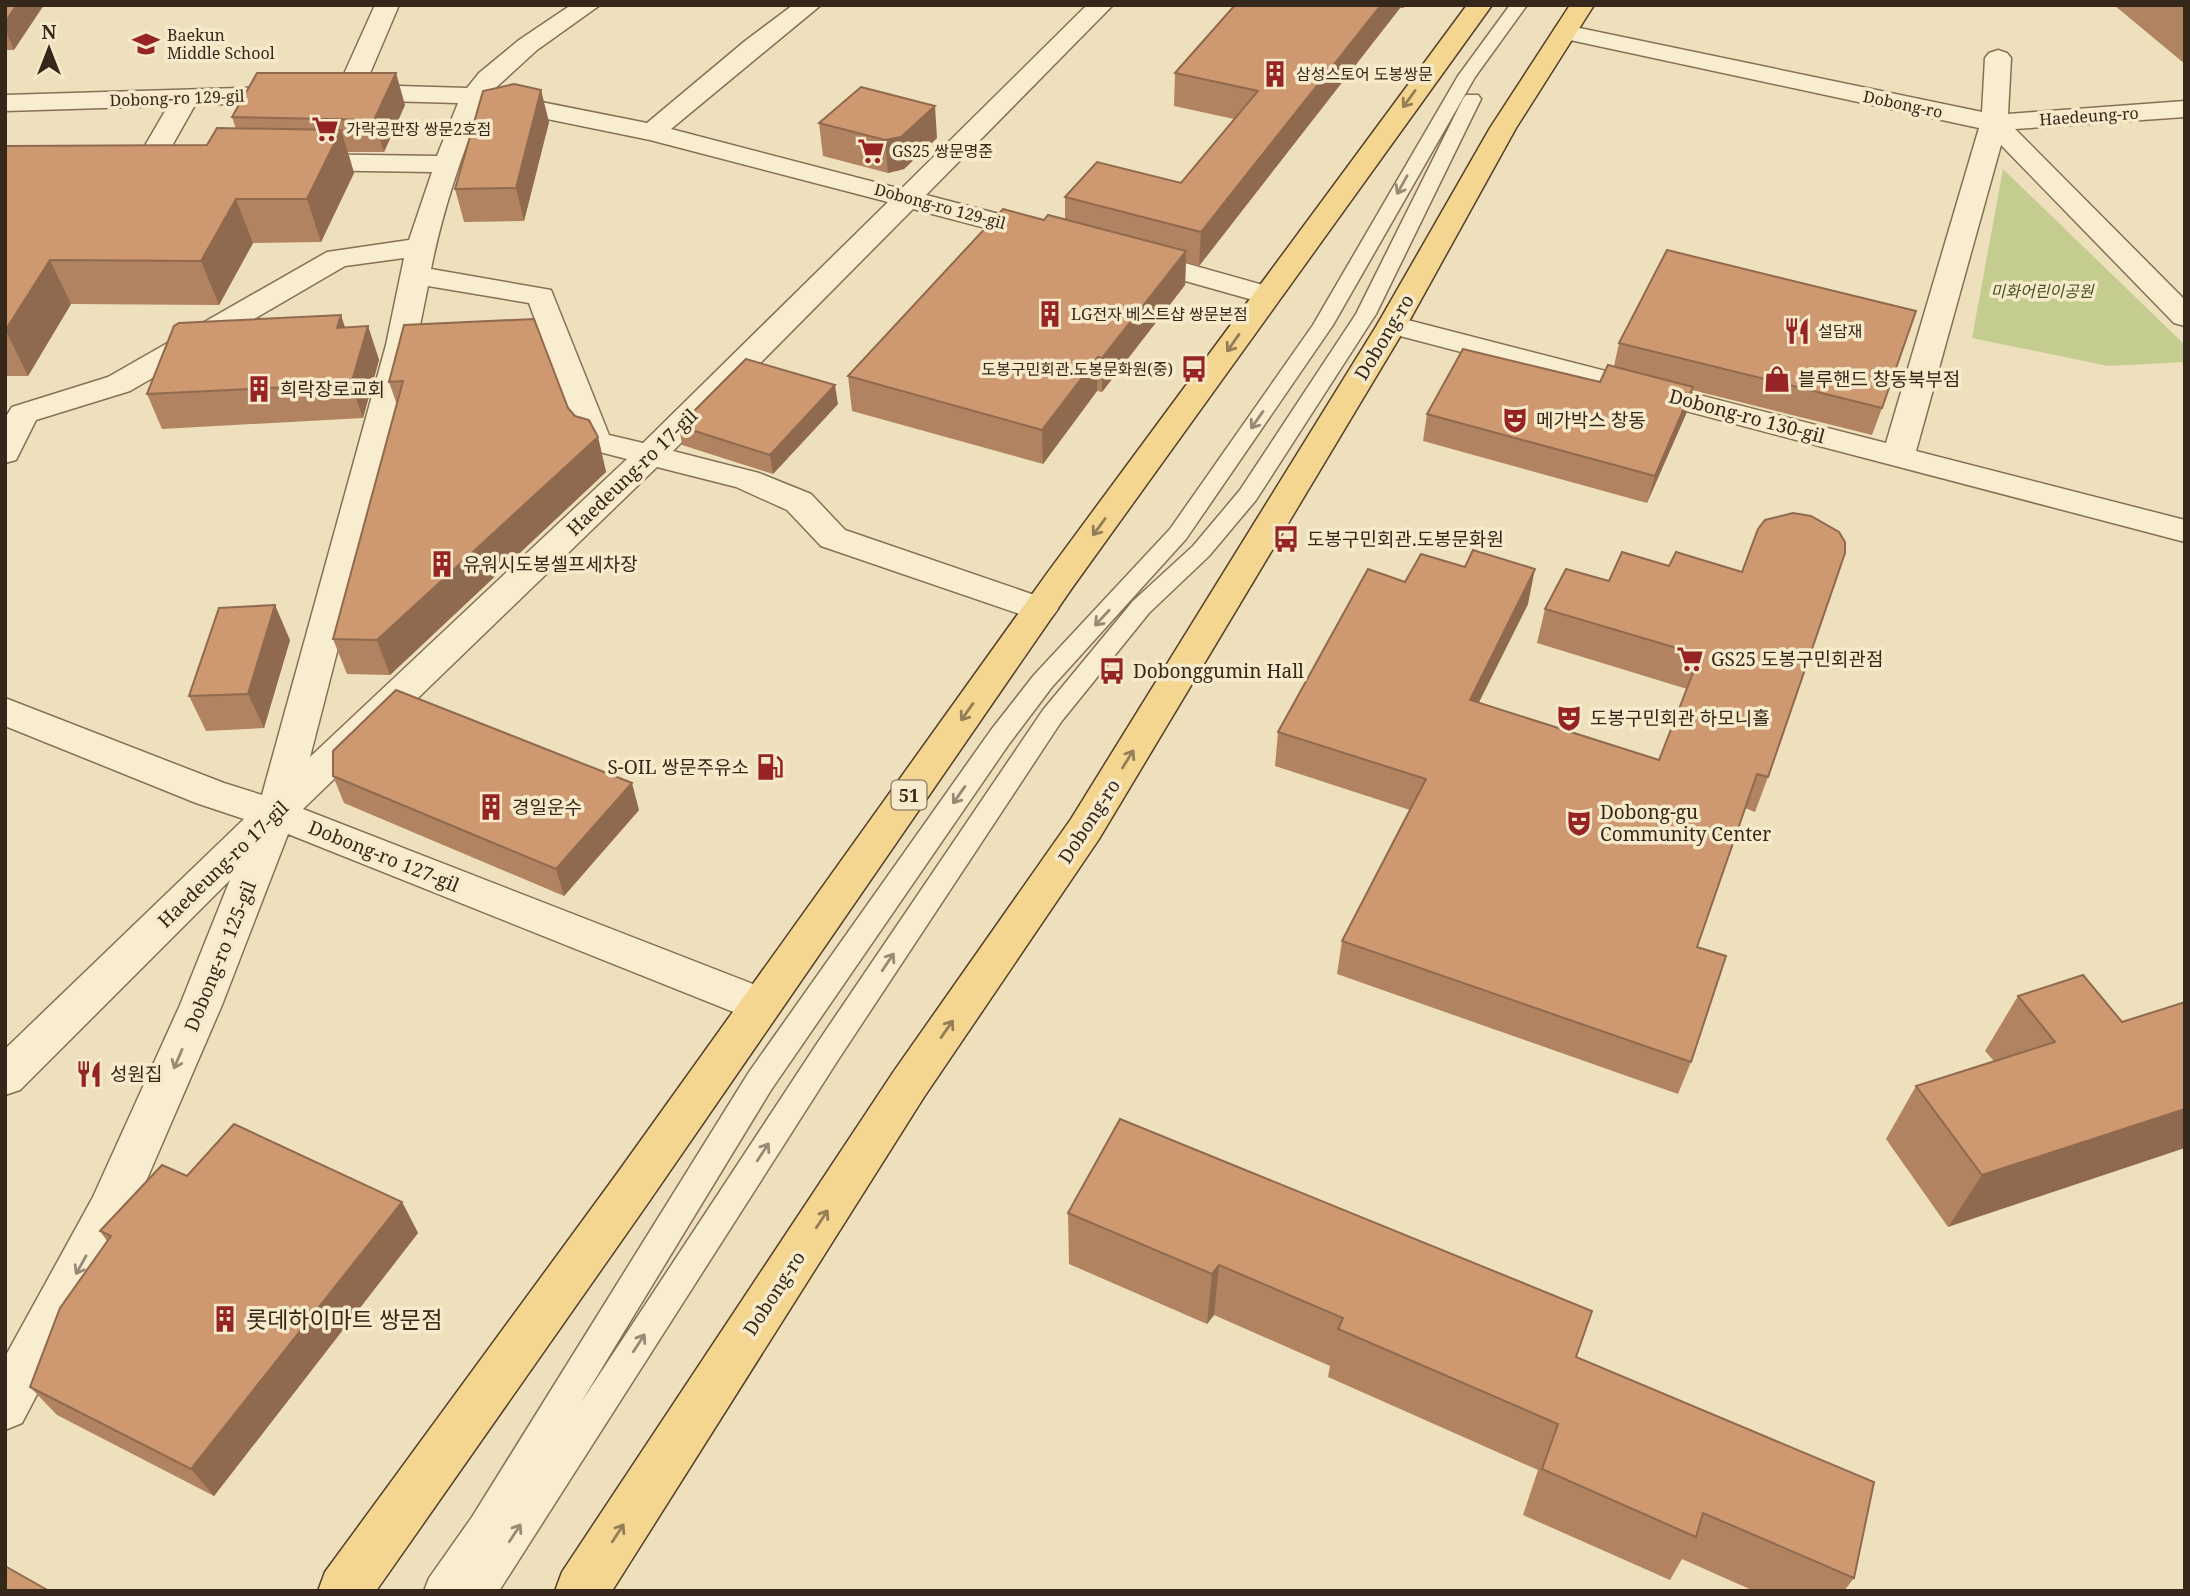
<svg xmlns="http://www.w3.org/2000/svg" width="2190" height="1596" font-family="'Noto Serif','Noto Sans KR',serif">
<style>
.green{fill:#c5cc90}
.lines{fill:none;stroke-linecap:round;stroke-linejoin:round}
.lane-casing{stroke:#867055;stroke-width:3}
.street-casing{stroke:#867055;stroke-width:3}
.primary-casing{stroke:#533e2a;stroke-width:3}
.lane{fill:#f9edcf;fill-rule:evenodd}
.street{fill:#f9edcf;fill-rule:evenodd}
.primary{fill:#f4d691;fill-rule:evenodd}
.wall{fill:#b18360}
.shaded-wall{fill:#906a4e}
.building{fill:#ce9870;stroke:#906a4e;stroke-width:2}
.oneway{stroke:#947e56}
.oneway2{stroke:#978a74}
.labels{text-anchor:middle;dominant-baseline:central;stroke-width:7;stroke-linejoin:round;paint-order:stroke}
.far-poi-label{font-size:16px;fill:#35271a;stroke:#f6eacb;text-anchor:start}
.far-street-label{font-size:16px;fill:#35271a;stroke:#f6eacb}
.far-park-label{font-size:16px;font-style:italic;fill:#455221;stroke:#f6eacb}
.shield{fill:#f6eacb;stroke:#6f624f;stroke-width:2}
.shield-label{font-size:18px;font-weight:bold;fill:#35271a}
.street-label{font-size:19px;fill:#35271a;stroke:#f6eacb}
.poi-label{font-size:19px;fill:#35271a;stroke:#f6eacb;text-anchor:start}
.near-poi-label{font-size:23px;fill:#35271a;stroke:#f6eacb;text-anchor:start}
</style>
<rect width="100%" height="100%" fill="#eee0bc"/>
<polygon class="green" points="2003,169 2185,345 2185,362 2108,366 1972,338"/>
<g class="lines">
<defs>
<polygon id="lane" points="1510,5 1527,5 1475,77 1333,325 1186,539 1052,687 1009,744 771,1090 580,1404 818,1042 1043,710 1133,601 1193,546 1240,490 1356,314 1463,99 1466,95 1478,95 1481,99 1376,314 1256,500 1209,556 1149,613 1061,722 838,1060 499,1591 424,1591 429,1578 472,1517 749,1072 991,730 1034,675 1170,529 1313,325 1458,76"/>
<g id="street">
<path d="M375 5H399L365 85 467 88 479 73 519 40 571 5H600L537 50 491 92 647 123 745 41 793 5H821L671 129 901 189 1087 5H1113L926 195 1053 228 1057 234 1053 240 1043 243 913 209 673 451 759 473 811 494 845 530 1052 601 1058 609 1052 617 1040 621 821 546 787 510 736 487 657 467 303 809 776 993 782 1005 776 1017 761 1022 746 1017 288 834 222 1005 134 1209 22 1423 5 1430V1357L93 1197 180 1005 230 880 20 1090 5 1095V1049L244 819 196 803 5 726V698L224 783 262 795 386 345 404 258 345 266 130 391 36 420 16 460 5 463V418L12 407 108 377 327 252 409 240 432 172 298 170 288 168 284 162 288 156 298 154 437 156 458 103 349 100 195 105 160 167 150 169 140 167 136 161 168 106 5 111V95L339 85ZM483 106 650 140 888 202 643 443 609 435 551 290 431 269C441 218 461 153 483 106ZM428 286 529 303 579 441 584 448 627 459 310 757 416 345Z"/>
<polygon points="1565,25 1982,112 1985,58 1989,53 1998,50 2007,53 2011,58 2008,114 2185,101 2185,117 2015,129 2185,300 2185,326 2174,323 2001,145 1916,451 2185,520 2185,542 1381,331 1377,325 1381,319 1392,316 1886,443 1979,128 1556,37 1553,32 1556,27"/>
<polygon points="1135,249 1277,289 1282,295 1277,301 1267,304 1125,264 1121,258 1125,252"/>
</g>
<g id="primary">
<polygon points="1467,5 1492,5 1072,588 648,1203 376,1591 318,1591 325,1572 616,1175 1048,572"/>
<polygon points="1570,5 1594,5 1516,128 1407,325 1099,839 924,1097 612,1591 555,1591 562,1572 894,1071 1071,819 1377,325 1490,128"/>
</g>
</defs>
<use href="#lane" class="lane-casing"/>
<use href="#street" class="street-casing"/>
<use href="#primary" class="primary-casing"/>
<use href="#lane" class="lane"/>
<use href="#street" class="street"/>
<use href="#primary" class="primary"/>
</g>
<g class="wall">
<polygon points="5,5 14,50 5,50"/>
<polygon points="1235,5 1406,5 1404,8 1400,8 1199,266 1186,262 1185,285 1102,392 1097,391 1043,464 852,411 848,376 1065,219 1065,197 1181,183 1234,119 1174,106 1175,73"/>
<polygon points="2114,5 2185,5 2185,64"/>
<polygon points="405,105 384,152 348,152 354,173 321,242 253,243 219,305 71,304 28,376 5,376 5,146 207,145 236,129 232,117"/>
<polygon points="549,122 524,221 464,222 455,189"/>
<polygon points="819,123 937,138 904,169 888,173 823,156"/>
<polygon points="404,325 568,408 575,416 598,437 606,472 390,675 347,674 333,639 397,405 389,382"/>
<polygon points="368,326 379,360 363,418 162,429 147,394 345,327"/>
<polygon points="1619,343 1882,408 1872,435 1692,390 1686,414 1647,503 1423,441 1427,414 1600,382 1614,366"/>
<polygon points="838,404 773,474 682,445 679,426"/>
<polygon points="1669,566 1768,777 1755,812 1745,808 1697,947 1691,1062 1678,1094 1337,974 1342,941 1410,810 1275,766 1278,732 1405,582 1528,604 1479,702 1659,760 1687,689 1537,643 1545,609 1609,581"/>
<polygon points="290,640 264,728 206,731 189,696"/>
<polygon points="333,776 639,810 564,896 344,803"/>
<polygon points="2018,996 2122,1022 1948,1227 1886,1139 1916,1086 1994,1061 1985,1051"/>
<polygon points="187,1176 402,1202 418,1233 214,1496 57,1415 30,1387 107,1241 100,1231"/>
<polygon points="1068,1213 1576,1357 1854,1578 1844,1591 1754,1591 1682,1559 1670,1580 1523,1515 1538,1470 1328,1377 1330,1366 1214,1315 1207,1324 1069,1264"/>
</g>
<g class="shaded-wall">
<polygon points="17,5 44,5 14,50 5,29 5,22"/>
<polygon points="1381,5 1400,5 1400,8 1199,266 1201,232"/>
<polygon points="396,73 405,105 384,152 374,120"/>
<polygon points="541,90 549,122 524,221 516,188"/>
<polygon points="935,106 937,138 904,169 888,173 885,140"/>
<polygon points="341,130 354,173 321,242 307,199"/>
<polygon points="236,199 253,243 219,305 201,261"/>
<polygon points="1186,251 1185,285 1102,392 1102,358"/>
<polygon points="50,260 71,304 28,376 6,331"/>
<polygon points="341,315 352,349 337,328"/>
<polygon points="368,326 379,360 363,418 351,384"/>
<polygon points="1098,357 1097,391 1043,464 1042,430"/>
<polygon points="835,385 838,404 773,474 770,455"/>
<polygon points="1693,387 1686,414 1647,503 1655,476"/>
<polygon points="598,437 606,472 390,675 377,640"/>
<polygon points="1535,569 1528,604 1463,734 1470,700"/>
<polygon points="275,605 290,640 264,728 248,694"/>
<polygon points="632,783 639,810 564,896 556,869"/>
<polygon points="2185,1109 2185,1148 1948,1227 1982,1175"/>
<polygon points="402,1202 418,1233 214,1496 191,1469"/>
<polygon points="1219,1265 1214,1315 1207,1324 1212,1274"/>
</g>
<g class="building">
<polygon points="5,5 17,5 5,22"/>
<polygon points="1235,5 1381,5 1201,232 1065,197 1097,162 1181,183 1258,91 1175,73"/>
<polygon points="257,73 396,73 374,120 232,117"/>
<polygon points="514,84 541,90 516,188 455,189 483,91"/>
<polygon points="861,87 935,106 901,137 885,140 819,123"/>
<polygon points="217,128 341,130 307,199 236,199 201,261 50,260 5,331 5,146 207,145"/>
<polygon points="1003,209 1044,220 1048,215 1186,251 1102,358 1098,357 1042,430 848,376"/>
<polygon points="1667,250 1916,311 1882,408 1619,343"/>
<polygon points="341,315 337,328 368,326 351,384 147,394 174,326 179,323"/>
<polygon points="534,319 568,408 575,416 589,420 598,437 377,640 333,639 403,381 389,382 404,325"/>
<polygon points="1463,349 1600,382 1608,365 1693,387 1655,476 1427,414"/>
<polygon points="746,359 835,385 770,455 679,426"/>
<polygon points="1793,513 1811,516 1839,532 1845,542 1845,553 1768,777 1757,774 1697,947 1726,956 1691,1062 1342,941 1426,779 1278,732 1368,569 1405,582 1421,554 1465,567 1473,550 1535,569 1470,700 1659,760 1700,655 1545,609 1566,569 1609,581 1622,552 1669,566 1676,552 1742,572 1758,529 1765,520"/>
<polygon points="275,605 248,694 189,696 219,608"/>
<polygon points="396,690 632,783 556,869 333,776 333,751"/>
<polygon points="2083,975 2122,1022 2185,1002 2185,1109 1982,1175 1916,1086 2055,1042 2018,996"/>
<polygon points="1120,1119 1592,1311 1576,1357 1874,1482 1854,1578 1703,1513 1696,1537 1542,1469 1558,1424 1338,1329 1343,1318 1219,1265 1212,1274 1068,1213"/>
<polygon points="234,1124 402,1202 191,1469 30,1387 60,1308 111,1236 100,1231 162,1165 187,1176"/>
<polygon points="5,1566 49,1591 5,1591"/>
</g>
<defs><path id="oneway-shaft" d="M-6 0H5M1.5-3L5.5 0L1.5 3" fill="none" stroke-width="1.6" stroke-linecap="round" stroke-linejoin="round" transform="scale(1.75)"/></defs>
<g class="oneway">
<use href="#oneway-shaft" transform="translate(1409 99) rotate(126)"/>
<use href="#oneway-shaft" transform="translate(1233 343) rotate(125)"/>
<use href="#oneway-shaft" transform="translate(1099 527) rotate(126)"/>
<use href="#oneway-shaft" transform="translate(967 712) rotate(125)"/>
<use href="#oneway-shaft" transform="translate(1128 759) rotate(-58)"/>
<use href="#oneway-shaft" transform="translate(947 1029) rotate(-55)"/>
<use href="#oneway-shaft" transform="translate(822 1219) rotate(-57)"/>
<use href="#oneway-shaft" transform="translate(618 1533) rotate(-57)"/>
</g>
<g class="oneway2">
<use href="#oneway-shaft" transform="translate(1402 185) rotate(119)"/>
<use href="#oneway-shaft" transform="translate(1257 420) rotate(125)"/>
<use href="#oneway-shaft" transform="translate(1102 618) rotate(133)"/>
<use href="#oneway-shaft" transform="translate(959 795) rotate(125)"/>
<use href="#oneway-shaft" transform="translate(888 962) rotate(-56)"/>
<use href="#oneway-shaft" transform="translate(178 1059) rotate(113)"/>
<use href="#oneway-shaft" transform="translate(763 1152) rotate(-57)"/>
<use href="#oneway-shaft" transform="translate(81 1265) rotate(119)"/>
<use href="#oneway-shaft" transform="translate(639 1343) rotate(-57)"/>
<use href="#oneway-shaft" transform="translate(515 1533) rotate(-57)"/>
</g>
<defs>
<symbol id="school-bare" viewBox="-9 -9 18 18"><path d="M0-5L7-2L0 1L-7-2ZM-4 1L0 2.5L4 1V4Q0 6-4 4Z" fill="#962424" stroke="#f6eacb" stroke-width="2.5" paint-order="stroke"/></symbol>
<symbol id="building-bare" viewBox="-9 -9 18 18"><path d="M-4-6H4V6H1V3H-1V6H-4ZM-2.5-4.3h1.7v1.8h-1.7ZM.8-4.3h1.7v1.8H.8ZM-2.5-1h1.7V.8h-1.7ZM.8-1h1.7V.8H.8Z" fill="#962424" stroke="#f6eacb" stroke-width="2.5" paint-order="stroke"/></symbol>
<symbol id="supermarket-bare" viewBox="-9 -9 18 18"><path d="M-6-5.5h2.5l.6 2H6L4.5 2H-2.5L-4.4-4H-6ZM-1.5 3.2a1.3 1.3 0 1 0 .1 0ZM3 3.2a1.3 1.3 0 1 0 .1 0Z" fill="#962424" stroke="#f6eacb" stroke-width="2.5" paint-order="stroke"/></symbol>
<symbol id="restaurant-bare" viewBox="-9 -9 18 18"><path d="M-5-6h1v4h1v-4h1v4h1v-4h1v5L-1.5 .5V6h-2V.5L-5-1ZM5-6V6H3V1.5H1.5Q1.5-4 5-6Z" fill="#962424" stroke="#f6eacb" stroke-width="2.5" paint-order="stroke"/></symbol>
<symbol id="bus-bare" viewBox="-9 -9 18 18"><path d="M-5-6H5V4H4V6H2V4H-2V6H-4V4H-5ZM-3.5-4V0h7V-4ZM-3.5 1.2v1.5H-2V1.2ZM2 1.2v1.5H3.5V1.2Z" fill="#962424" stroke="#f6eacb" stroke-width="2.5" paint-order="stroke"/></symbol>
<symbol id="shop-bare" viewBox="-9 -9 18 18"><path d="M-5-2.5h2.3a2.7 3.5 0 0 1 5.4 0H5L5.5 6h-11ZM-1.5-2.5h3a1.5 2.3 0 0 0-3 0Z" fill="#962424" stroke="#f6eacb" stroke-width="2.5" paint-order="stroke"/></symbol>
<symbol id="theatre-bare" viewBox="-9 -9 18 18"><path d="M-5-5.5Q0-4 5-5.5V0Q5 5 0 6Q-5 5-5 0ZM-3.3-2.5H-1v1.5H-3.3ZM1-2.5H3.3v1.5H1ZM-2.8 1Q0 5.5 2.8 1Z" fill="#962424" stroke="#f6eacb" stroke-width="2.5" paint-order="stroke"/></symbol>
<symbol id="fuel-bare" viewBox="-9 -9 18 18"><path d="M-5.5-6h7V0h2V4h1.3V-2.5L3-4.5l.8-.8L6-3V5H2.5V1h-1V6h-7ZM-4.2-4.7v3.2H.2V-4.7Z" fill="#962424" stroke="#f6eacb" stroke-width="2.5" paint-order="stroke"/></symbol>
</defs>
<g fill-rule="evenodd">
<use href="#school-bare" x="127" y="25" width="38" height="38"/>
<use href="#building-bare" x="1256" y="55" width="38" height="38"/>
<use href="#supermarket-bare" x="306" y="110" width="38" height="38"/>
<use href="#supermarket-bare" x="852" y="132" width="38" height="38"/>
<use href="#building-bare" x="1031" y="295" width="38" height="38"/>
<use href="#restaurant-bare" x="1778" y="312" width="38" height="38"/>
<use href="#bus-bare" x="1175" y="350" width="38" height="38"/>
<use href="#shop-bare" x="1758" y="360" width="38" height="38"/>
<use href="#building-bare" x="240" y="370" width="38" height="38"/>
<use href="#theatre-bare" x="1496" y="401" width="38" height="38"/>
<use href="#bus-bare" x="1267" y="520" width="38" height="38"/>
<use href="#building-bare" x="423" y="545" width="38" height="38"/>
<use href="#supermarket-bare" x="1671" y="640" width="38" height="38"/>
<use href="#bus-bare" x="1093" y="652" width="38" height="38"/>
<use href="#theatre-bare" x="1550" y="699" width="38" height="38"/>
<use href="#fuel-bare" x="751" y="748" width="38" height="38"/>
<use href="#building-bare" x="472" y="788" width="38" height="38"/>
<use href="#theatre-bare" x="1560" y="804" width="38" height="38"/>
<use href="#restaurant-bare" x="70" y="1055" width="38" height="38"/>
<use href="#building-bare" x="206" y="1300" width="38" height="38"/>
</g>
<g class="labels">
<g class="far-poi-label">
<text x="167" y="35">Baekun<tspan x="167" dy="18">Middle School</tspan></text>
<text x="1296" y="74">삼성스토어 도봉쌍문</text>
<text x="346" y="129">가락공판장 쌍문2호점</text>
<text x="892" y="151">GS25 쌍문명준</text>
<text x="1071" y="314">LG전자 베스트샵 쌍문본점</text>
<text x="1818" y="331">설담재</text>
<text x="1173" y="369" text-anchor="end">도봉구민회관.도봉문화원(중)</text>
</g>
<g class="far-street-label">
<text transform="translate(177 98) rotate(-2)">Dobong-ro 129-gil</text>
<text transform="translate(1903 104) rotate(12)">Dobong-ro</text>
<text transform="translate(2089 116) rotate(-4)">Haedeung-ro</text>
<text transform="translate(940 206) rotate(15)">Dobong-ro 129-gil</text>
</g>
<g class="far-park-label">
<text x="2042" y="291">미화어린이공원</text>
</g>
<rect class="shield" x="891.5" y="780.5" width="35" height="29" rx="5"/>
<g class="shield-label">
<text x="909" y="795">51</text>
</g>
<g class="street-label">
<text transform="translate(1384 337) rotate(-59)">Dobong-ro</text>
<text transform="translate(1747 416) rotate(15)">Dobong-ro 130-gil</text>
<text transform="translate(632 472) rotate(-44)">Haedeung-ro 17-gil</text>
<text transform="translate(1089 821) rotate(-57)">Dobong-ro</text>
<text transform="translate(384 856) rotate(22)">Dobong-ro 127-gil</text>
<text transform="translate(223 864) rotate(-44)">Haedeung-ro 17-gil</text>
<text transform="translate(220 956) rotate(-68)">Dobong-ro 125-gil</text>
<text transform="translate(774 1293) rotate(-57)">Dobong-ro</text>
</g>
<g class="poi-label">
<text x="1798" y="379">블루핸드 창동북부점</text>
<text x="280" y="389">희락장로교회</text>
<text x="1536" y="420">메가박스 창동</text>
<text x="1307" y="539">도봉구민회관.도봉문화원</text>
<text x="463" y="564">유워시도봉셀프세차장</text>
<text x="1711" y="659">GS25 도봉구민회관점</text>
<text x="1133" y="671">Dobonggumin Hall</text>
<text x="1590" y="718">도봉구민회관 하모니홀</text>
<text x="749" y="767" text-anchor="end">S-OIL 쌍문주유소</text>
<text x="512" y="807">경일운수</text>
<text x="1600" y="812">Dobong-gu<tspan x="1600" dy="22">Community Center</tspan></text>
<text x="110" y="1074">성원집</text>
</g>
<g class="near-poi-label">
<text x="246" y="1319">롯데하이마트 쌍문점</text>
</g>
</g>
<rect width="2190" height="1596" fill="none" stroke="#35271a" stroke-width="14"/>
<g transform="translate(49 49)" stroke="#f6eacb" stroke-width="5" paint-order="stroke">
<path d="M0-5L12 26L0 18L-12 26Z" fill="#35271a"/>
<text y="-10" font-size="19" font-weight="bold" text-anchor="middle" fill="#35271a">N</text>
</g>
</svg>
